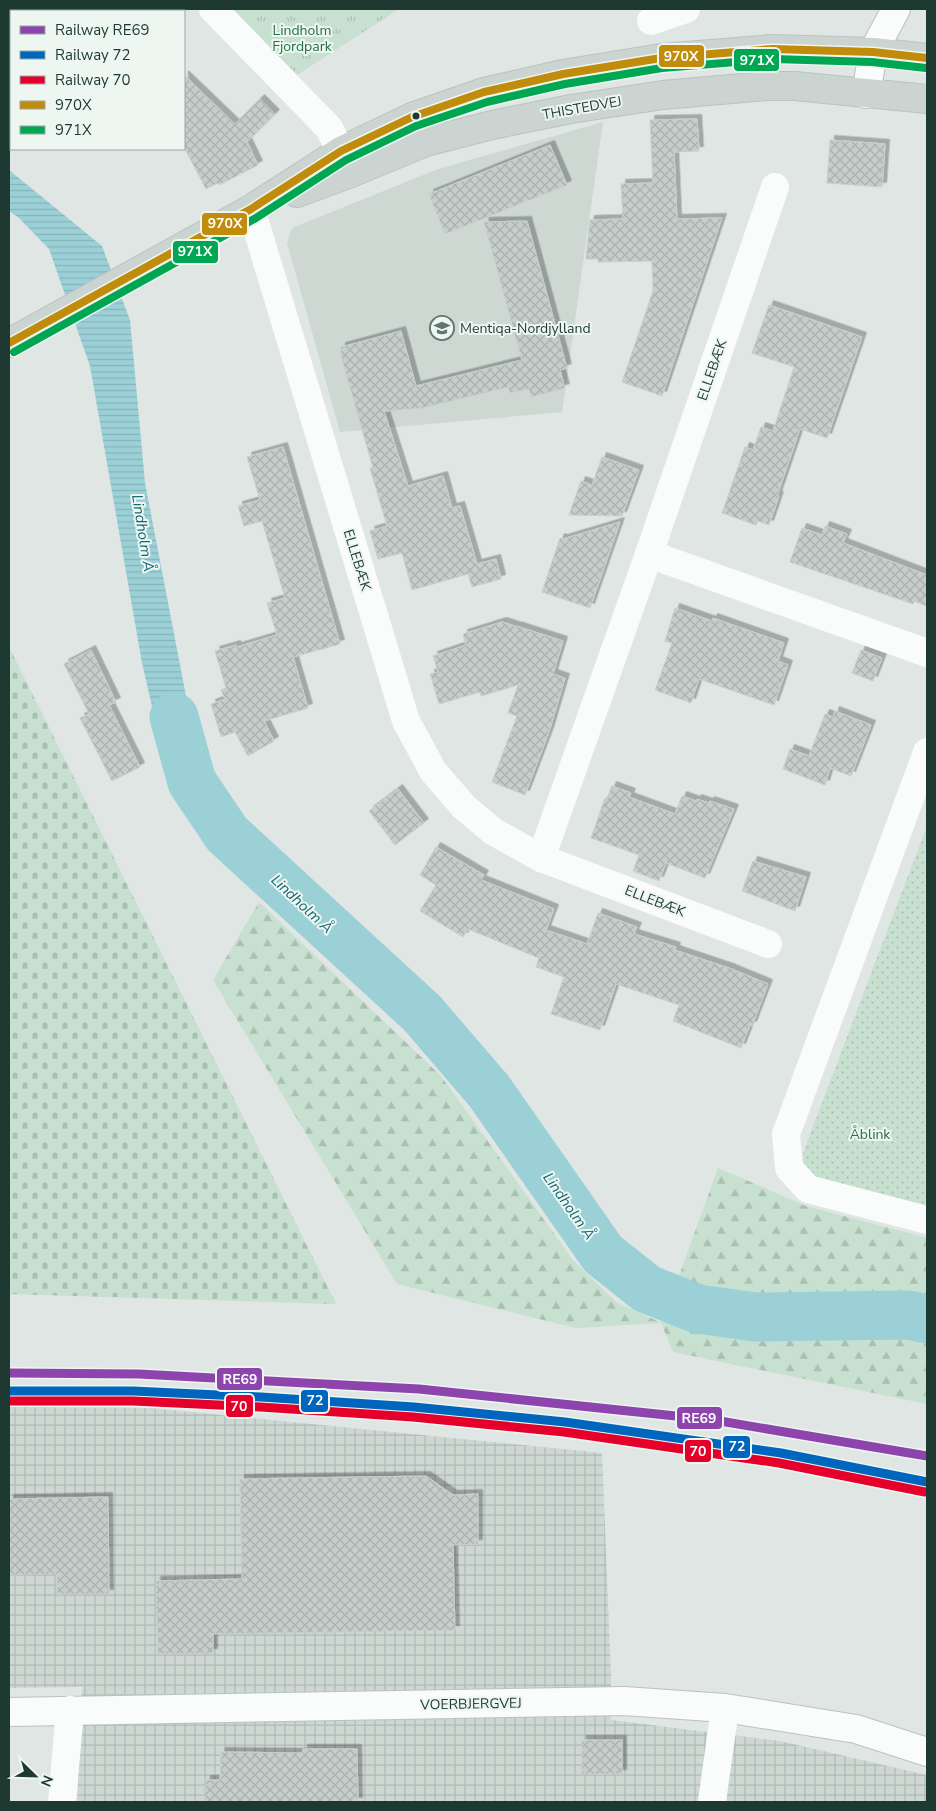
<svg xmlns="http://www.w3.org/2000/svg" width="936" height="1811" font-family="'Nunito Sans',sans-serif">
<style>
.built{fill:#cdd8d3}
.industrial{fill:url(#industrial-grid)}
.grass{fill:url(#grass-tufts)}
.forest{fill:url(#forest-firs)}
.cemetery{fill:url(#cemetery-stones)}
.garden{fill:url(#garden-dots)}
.water{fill:url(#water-rules)}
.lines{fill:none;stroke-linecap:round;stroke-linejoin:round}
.river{stroke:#9cd0d7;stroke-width:49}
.building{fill:url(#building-cross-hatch);stroke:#c8cfcc;filter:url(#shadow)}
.secondary-casing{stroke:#b9c3bf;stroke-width:30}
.primary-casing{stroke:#bac3c0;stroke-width:30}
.street{stroke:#fafbfb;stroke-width:28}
.secondary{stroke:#fafbfb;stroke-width:28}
.primary{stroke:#cbd4d1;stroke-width:28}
.bus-1-casing{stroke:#edf6f1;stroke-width:11}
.bus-2-casing{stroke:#edf6f1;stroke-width:11}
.bus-1{stroke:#c18b0c;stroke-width:8}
.bus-2{stroke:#00a651;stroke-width:8}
.rail-1-casing{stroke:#edf6f1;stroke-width:12}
.rail-2-casing{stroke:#edf6f1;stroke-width:12}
.rail-3-casing{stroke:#edf6f1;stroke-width:12}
.rail-1{stroke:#8e44ad;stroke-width:9}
.rail-2{stroke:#0065bd;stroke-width:9}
.rail-3{stroke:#e4002b;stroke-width:9}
.bus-dot{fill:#1e3931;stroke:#edf6f1;stroke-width:2}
.labels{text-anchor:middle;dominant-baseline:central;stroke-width:4;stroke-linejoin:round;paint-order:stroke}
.park-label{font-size:14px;fill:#267143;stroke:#edf6f1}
.street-label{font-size:14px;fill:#1e3931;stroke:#edf6f1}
.poi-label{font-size:14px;fill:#1e3931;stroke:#edf6f1;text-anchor:start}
.water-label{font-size:15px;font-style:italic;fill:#166877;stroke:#edf6f1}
.line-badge{stroke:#edf6f1;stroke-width:2}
.badge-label{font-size:14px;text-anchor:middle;font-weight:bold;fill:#fff}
</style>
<defs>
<pattern id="industrial-grid" width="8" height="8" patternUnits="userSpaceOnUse" patternTransform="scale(1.25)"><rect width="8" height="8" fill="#cdd8d3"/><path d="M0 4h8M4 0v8" fill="none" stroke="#b0bab6"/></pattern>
<pattern id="grass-tufts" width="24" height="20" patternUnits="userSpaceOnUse" patternTransform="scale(1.25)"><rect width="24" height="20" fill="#c7e0cf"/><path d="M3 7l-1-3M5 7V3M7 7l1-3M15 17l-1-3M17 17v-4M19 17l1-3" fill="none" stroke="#aac1b2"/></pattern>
<pattern id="forest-firs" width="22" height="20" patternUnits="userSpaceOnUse" patternTransform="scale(1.25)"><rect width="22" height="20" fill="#c7e0cf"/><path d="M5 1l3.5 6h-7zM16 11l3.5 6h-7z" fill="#aac1b2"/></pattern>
<pattern id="cemetery-stones" width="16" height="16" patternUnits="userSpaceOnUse" patternTransform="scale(1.25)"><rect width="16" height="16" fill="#c7e0cf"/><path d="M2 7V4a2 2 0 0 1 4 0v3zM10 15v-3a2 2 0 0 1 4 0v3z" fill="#aac1b2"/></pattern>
<pattern id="garden-dots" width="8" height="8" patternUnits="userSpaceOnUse" patternTransform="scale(1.25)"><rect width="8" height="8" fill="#c7e0cf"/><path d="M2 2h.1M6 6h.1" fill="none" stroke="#aac1b2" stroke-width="1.8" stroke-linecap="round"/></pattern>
<pattern id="water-rules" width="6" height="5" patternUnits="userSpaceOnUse" patternTransform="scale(1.25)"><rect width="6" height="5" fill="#9cd0d7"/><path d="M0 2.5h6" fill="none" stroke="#86b3b9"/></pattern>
<pattern id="building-cross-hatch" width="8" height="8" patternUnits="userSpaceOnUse" patternTransform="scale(1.25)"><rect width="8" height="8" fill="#c7cdca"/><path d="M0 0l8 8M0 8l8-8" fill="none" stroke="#aab1ae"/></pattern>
<filter id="shadow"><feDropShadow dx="4.5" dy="-4.5" stdDeviation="0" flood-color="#0004"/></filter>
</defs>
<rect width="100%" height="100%" fill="#dfe6e3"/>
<polygon class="built" points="603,122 562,412 340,432 287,243 292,228 438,169"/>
<polygon class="industrial" points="9,1407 151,1408 602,1453 611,1675 611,1720 780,1741 927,1775 927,1802 77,1802 82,1687 9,1688"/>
<polygon class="grass" points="233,9 399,9 297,75"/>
<polygon class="forest" points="259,902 441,1076 573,1260 616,1302 662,1323 718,1168 806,1206 927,1238 927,1404 673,1352 661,1323 576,1328 397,1284 213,980"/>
<polygon class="cemetery" points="9,647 336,1304 9,1294"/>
<polygon class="garden" points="927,826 927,1208 810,1177 804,1167 803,1153"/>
<polygon class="water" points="9,170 102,246 130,320 145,483 196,748 192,782 180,794 162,750 142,663 90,366 49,249 18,217 9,211"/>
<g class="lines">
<polyline class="river" points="174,717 192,782 227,834 422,1013 489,1091 603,1254 647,1289 698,1309 755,1317 908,1315 927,1319"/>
</g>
<g class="building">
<polygon points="184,75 235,124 260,99 275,114 247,142 258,165 219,185 218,183 206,189 184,147"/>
<polygon points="697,119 699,151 674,152 677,219 722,218 662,396 622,382 653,291 652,261 598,262 598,259 586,259 590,220 623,219 621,184 653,183 650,120"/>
<polygon points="830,140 885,144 882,187 827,183"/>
<polygon points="550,145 567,185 445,234 429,194"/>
<polygon points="527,221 567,368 560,370 565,388 531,397 529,389 510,393 508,387 422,408 384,411 408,486 443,476 452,508 460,506 477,564 496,559 501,579 472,587 468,574 412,590 402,553 378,559 370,531 387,526 370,468 373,468 341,356 341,347 401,331 416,386 522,360 484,222"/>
<polygon points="769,305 862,337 827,438 800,429 777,496 779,496 769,525 758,521 756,525 722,513 745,447 753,450 761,427 773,431 794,367 752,353"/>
<polygon points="283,447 340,644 293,657 308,708 264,721 274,741 248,756 235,732 221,737 211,704 225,699 221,690 226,688 215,651 236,645 237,647 277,635 267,603 285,598 262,521 244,526 238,506 260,500 247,457"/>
<polygon points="602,457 639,470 622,516 569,515 581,481 592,485"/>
<polygon points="620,522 590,608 542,592 560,538 563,539"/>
<polygon points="825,526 847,534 843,543 927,575 927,606 914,601 913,604 790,562 802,528 822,535"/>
<polygon points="675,608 712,621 713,618 784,643 778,661 788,665 774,705 699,679 691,703 655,690 672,643 665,641"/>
<polygon points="502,622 515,626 515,629 516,626 563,641 553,674 565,678 549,732 525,795 492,782 517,716 508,713 518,685 481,696 480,692 439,704 430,674 438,672 433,656 466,645 463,634"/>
<polygon points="91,650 116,702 109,705 140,767 112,781 80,718 89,714 64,664"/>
<polygon points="861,650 882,658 873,681 852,673"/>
<polygon points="835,711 871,725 851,776 830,768 825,785 783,769 790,749 809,756 825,714 833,717"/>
<polygon points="612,786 631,793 629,797 675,814 682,796 696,801 697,799 709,803 710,801 734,809 705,878 666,863 659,881 633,871 639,855 591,838 605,798 607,798"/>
<polygon points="398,789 424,823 395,845 369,811"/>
<polygon points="436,847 484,875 481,880 554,909 546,930 587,944 598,913 637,927 634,934 676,947 675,950 729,968 768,984 752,1026 750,1025 741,1048 673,1021 679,1005 616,984 600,1030 551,1014 564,977 536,967 539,958 468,929 463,937 420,911 436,885 420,875"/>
<polygon points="753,861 806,877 795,911 742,891"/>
<polygon points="426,1476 453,1495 478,1494 478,1544 453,1545 455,1630 213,1634 213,1653 158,1654 156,1581 242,1579 240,1479"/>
<polygon points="108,1497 109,1594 57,1594 57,1574 9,1575 9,1499"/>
<rect x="582" y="1740" width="40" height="34"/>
<polygon points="303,1749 357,1749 358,1802 204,1802 206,1780 220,1780 221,1752 303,1753"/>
</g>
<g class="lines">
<defs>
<g id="secondary">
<polyline points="866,94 873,52 896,9"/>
<polyline points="9,1712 624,1701 725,1708 856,1729 927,1752"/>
</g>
<g id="primary">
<polyline points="297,193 351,173 426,142 492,125 571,109 663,95 766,86 795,86 927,99"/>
<polyline points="9,343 251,209 341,151 412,117 484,92 563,74 661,58 773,49 873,52 927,58"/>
</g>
</defs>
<use href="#secondary" class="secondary-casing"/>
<use href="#primary" class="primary-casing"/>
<g class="street">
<polyline points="213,9 329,128 351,172"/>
<polyline points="651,21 686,9"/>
<polyline points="251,209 406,721 433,771 464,807 494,832 541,858 768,944"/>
<polyline points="649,554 927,653"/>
<polyline points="927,752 786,1134 789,1168 808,1189 927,1220"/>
<polyline points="541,858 649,554 775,187"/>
<polyline points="62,1802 70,1710"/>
<polyline points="712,1802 725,1708"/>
</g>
<use href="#secondary" class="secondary"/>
<use href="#primary" class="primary"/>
<defs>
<polyline id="bus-1" points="9,343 251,209 341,151 412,117 484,92 563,74 661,58 773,49 873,52 927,58"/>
<polyline id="bus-2" points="14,352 256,218 346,160 416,126 487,102 565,84 662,68 773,59 872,62 926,68"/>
</defs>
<use href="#bus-1" class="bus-1-casing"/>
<use href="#bus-2" class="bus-2-casing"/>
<use href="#bus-1" class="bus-1"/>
<use href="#bus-2" class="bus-2"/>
<defs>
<polyline id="rail-1" points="9,1373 139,1374 419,1389 714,1420 927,1456"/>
<polyline id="rail-2" points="9,1391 133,1391 261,1397 414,1407 565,1422 781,1453 927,1482"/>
<polyline id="rail-3" points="9,1401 133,1401 260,1407 413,1417 564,1432 779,1463 925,1492"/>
</defs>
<use href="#rail-1" class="rail-1-casing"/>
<use href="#rail-2" class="rail-2-casing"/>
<use href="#rail-3" class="rail-3-casing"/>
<use href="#rail-1" class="rail-1"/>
<use href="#rail-2" class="rail-2"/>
<use href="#rail-3" class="rail-3"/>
</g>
<defs>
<symbol id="school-ring" viewBox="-11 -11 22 22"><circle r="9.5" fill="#edf6f1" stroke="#62766f" stroke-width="1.5"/><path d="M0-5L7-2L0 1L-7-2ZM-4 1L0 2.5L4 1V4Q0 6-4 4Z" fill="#62766f"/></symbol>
</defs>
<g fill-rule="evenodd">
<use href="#school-ring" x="428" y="314" width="28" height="28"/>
</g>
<circle class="bus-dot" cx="416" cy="116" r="4.5"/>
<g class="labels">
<g class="park-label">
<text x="302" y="30">Lindholm<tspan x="302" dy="16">Fjordpark</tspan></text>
<text x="870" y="1134">Åblink</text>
</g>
<g class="street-label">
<text transform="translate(582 108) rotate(-10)">THISTEDVEJ</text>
<text transform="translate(712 370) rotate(-71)">ELLEBÆK</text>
<text transform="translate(357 560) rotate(73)">ELLEBÆK</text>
<text transform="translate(655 901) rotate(21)">ELLEBÆK</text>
<text transform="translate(471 1704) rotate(-1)">VOERBJERGVEJ</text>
</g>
<g class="poi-label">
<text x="460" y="328">Mentiqa-Nordjylland</text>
</g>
<g class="water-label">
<text transform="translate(143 533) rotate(81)">Lindholm Å</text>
<text transform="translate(302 904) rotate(43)">Lindholm Å</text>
<text transform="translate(569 1206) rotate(55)">Lindholm Å</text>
</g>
</g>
<g class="line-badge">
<rect x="658" y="44" width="47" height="24" rx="5" fill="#c18b0c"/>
<rect x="733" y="48" width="47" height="24" rx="5" fill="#00a651"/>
<rect x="201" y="212" width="47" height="24" rx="5" fill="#c18b0c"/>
<rect x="172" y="240" width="47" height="24" rx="5" fill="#00a651"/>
<rect x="216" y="1367" width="47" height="24" rx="5" fill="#8e44ad"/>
<rect x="300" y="1389" width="29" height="24" rx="5" fill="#0065bd"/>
<rect x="225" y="1394" width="29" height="24" rx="5" fill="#e4002b"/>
<rect x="676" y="1406" width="47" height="24" rx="5" fill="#8e44ad"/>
<rect x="722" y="1435" width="29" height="24" rx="5" fill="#0065bd"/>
<rect x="684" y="1439" width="28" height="24" rx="5" fill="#e4002b"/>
</g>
<g class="badge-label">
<text x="681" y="61">970X</text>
<text x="757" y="65">971X</text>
<text x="225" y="228">970X</text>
<text x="195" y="256">971X</text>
<text x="240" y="1384">RE69</text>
<text x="315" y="1405">72</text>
<text x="239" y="1411">70</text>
<text x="699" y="1423">RE69</text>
<text x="737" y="1451">72</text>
<text x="698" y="1456">70</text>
</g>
<rect width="936" height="1811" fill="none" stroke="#1e3931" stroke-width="20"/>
<rect x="10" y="10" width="175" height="140" fill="#edf6f1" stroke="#9aaaa4"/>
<rect x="20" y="26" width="25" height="8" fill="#8e44ad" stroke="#9aaaa4"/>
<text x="55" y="35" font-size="15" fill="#1e3931">Railway RE69</text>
<rect x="20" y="51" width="25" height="8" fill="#0065bd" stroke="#9aaaa4"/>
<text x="55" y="60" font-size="15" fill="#1e3931">Railway 72</text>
<rect x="20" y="76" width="25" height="8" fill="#e4002b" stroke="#9aaaa4"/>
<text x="55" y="85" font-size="15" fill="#1e3931">Railway 70</text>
<rect x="20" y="101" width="25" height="8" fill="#c18b0c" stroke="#9aaaa4"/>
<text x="55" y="110" font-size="15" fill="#1e3931">970X</text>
<rect x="20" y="126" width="25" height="8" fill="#00a651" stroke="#9aaaa4"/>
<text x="55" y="135" font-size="15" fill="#1e3931">971X</text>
<g transform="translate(35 1776) rotate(113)" stroke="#edf6f1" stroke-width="4" paint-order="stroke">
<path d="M0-4L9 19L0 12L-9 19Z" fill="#1e3931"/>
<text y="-8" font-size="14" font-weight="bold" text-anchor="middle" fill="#1e3931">N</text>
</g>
</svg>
